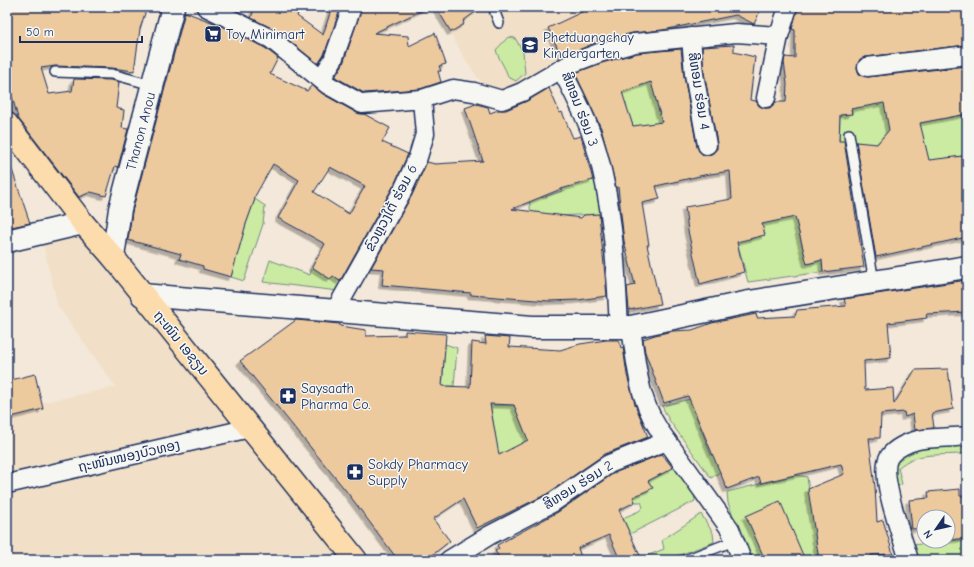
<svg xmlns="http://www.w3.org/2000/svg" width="974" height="567" font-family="'Comic Neue','Noto Sans Lao',sans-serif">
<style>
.built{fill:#f1dfc7}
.green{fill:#cbeaa2;stroke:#738c80}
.building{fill:#edc99e;stroke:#1b2f5e;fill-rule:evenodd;filter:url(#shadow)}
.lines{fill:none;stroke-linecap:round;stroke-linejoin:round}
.service-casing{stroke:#1b2f5e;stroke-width:12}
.minor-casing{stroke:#1b2f5e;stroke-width:21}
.tertiary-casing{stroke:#1b2f5e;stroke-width:25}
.primary-casing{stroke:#1b2f5e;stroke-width:25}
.service{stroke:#f6f6f2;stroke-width:9}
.minor{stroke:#f6f6f2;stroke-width:18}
.tertiary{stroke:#f6f6f2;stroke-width:22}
.primary{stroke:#fcdcac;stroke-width:22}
.labels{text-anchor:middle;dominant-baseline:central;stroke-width:3;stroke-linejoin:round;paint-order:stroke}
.poi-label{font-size:14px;fill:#1b2f5e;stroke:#f6f6f2;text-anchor:start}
.street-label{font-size:14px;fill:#1b2f5e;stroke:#f6f6f2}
</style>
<defs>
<filter id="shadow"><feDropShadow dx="-3.5" dy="3.5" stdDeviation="0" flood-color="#0004"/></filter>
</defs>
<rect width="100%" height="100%" fill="#f3e8d9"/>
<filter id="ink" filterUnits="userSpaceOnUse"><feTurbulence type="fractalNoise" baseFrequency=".025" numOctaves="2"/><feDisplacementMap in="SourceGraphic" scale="8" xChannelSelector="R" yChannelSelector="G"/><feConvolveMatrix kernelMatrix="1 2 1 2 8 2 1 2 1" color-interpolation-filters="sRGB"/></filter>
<g filter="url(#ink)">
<g class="built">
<polygon points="436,7 630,7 633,30 499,92 486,87 478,78 464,57"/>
<polygon points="83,223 356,560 7,560 7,410 116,387 58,306 40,232"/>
</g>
<g class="green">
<path d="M508 37 515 38 523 52 525 73 516 81 508 77C506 68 499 60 496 50Z"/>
<polygon points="685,73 690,84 654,91 662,122 607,151 602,151 597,135 633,126 625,103 589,112 619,100 617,94 649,80"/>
<polygon points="850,96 920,106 924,122 962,115 967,137 967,171 963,172 962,156 869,170 849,178 839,148 840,115 852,114"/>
<polygon points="597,179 601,214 531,217 529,196 540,195 542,198 562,191 561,187"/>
<polygon points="255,199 265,206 263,224 244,281 231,277 246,224"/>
<polygon points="794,213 807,264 822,260 823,272 748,282 732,223 749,239 764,235 762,224"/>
<polygon points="270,260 310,275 312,267 330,279 333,276 340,282 338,291 263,282"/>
<polygon points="445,344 457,348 454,386 444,386 442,391"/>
<polygon points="495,396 494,405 514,405 528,438 549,431 495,457 495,434 490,402"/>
<polygon points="698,397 703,409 695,413 711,455 719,453 720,472 711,478 669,420 662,406"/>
<path d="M967 446V453C942 457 917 450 898 468L902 484 895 487 894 461C913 445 943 447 967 446Z"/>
<polygon points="670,458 694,493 695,501 630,534 623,518 639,511 643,507 641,502 635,502 633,497 652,487 648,481 672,468 667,460"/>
<polygon points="796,475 807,477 819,560 751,560 728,503 727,492"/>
<polygon points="701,514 713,533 714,542 666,560 645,560 644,557 664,549 662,540"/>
<polygon points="967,539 967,560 915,560 912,545"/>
</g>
<g class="building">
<polygon points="7,7 147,7 140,29 134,71 112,68 55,66 41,68 49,94 72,91 74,79 111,80 119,82 116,108 124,110 122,128 128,129 118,167 115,166 106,196 91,192 79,197 18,118 7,78"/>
<polygon points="255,7 300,7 297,16 323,35 332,7 341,7 324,55 318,64 277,31 251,18"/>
<polygon points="362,7 429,7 374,33 408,36 409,46 435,33 446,64 439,66 441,71 438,71 441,82 420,89 364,93 335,77 343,64"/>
<polygon points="436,7 482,7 463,21 464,24 451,32"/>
<polygon points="584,7 762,7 754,24 736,15 663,30 632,33 595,43 562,57 548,28 586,10"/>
<path d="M798 7H967V45L866 57 860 59 857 68 859 74 868 77 967 66V114L920 123 929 160 963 156 964 178 967 194V237L876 257 856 142 877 144 889 130 884 103 851 109 852 114 840 115 839 141H844L864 267 823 272 822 260 807 264 795 217 762 224 765 235 737 242 744 272 700 284 688 231 685 207 732 199 730 171 704 175 656 186 660 199 642 203 649 245H647L660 304 629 310 627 287 635 285 624 241 618 187H616L601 128 575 73 602 63 637 53 681 49 684 76 697 147 703 155H709L717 149V143L704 73 702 47 734 45V52L755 57 750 100 756 101 759 106 764 108H770L776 102H786L787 84 784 62 785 57 795 58V30L792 29ZM651 82 662 122 633 126 622 92Z"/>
<path d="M185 12 222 26 265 48 278 58 270 74 307 91 312 85 323 94 357 113 364 114 390 128 382 142 408 154 394 185 340 281 333 276 330 279 312 267 325 244 278 218 299 180 273 164 254 198 255 199 246 224 231 277 203 269V266L179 259 181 254 128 240 132 212ZM330 167 365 186 349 214 314 192Z"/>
<polygon points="549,88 560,113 562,112 573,138 581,136 593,180 561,189 512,209 581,218 584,215 599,214 607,296 578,300 549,301 471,295 471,293 382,285 384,269 371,268 412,195 427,162 435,164 483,161 465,108 476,104 488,107 490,113 498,110 506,110 527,101"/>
<polygon points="9,161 30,223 7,228 7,162"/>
<polygon points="967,280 967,312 926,314 927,318 888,323 891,358 864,361 865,390 893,388 894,404 915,370 948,369 953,409 932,413 934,428 915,430 913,414 905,417 904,412 881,414 880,438 869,438 875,487 877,522 883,520 893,554 871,555 872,560 819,560 808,489 844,474 841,464 761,483 759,477 727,489 688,396 664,403 645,352 643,339 655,335 673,331 692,330 712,323 756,314 757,318 795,316 797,310 846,306 844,299"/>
<path d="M296 320 340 324V326L366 330V336L405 335V331L446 334 442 386 470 387 472 342 486 344 485 336 510 338 509 347 560 350 580 344 606 340H619L621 348 623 347 627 375 635 404 648 437 605 454 547 494 477 528 463 499 433 519 450 541 426 560H398L347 492 240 361ZM490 404 514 405 528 440 499 455Z"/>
<polygon points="35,374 43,409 7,418 7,381"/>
<polygon points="662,454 673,468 648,481 653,488 633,497 635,502 619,510 642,560 620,560 609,535 578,548 582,560 501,560 495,551 499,549 497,545 558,512 614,473"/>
<polygon points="960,489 960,496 967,496 967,538 948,540 948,517 924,517 924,528 912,529 909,500 929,498 928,492"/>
<polygon points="780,501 805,560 765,560 746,516"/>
</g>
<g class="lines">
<defs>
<g id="service">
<polyline points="493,7 499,23"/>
<polyline points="55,72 112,74 152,85"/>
<polyline points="849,134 874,282"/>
<polyline points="685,560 734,541"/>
</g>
<g id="minor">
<polyline points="206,7 271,39 328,85 362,104 422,99 453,89 474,92 502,100 522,92 570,64 599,53 635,43 736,33 779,36"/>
<polyline points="691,37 694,74 707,145"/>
<polyline points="867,67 967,55"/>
<path d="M561 69C573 92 586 116 594 141 613 201 616 265 619 328"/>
<polyline points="321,79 333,60 352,7"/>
<polyline points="766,98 779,36 788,7"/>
<polyline points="335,311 403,190 418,157 425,134 422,99"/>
<polyline points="667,441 730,529 742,560"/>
<polyline points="7,484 250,428"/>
<path d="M449 560 490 535 552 503 609 464 667 441C639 406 637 371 631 327"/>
<path d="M909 560C903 539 878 475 889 457 895 448 909 442 918 440 933 437 951 438 967 436"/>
</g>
<g id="tertiary">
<polyline points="7,241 83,223"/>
<path id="s1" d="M113 257 120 209 173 7"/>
<polyline points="142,295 532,327 631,327 749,302 967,267"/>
</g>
<polyline id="primary" points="7,124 83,223 113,257 356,560"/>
</defs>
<use href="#service" class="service-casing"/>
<use href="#minor" class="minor-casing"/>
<use href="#tertiary" class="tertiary-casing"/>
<use href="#primary" class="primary-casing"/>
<use href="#service" class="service"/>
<use href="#minor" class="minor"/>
<use href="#tertiary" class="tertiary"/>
<use href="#primary" class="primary"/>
</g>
</g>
<defs>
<symbol id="supermarket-square" viewBox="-11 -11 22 22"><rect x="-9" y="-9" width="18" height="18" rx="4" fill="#1b2f5e" stroke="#f6f6f2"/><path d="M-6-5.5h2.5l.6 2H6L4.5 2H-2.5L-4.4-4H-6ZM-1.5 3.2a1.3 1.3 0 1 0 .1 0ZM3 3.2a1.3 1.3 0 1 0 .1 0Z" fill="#fff"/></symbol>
<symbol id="school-square" viewBox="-11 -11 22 22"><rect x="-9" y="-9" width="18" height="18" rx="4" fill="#1b2f5e" stroke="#f6f6f2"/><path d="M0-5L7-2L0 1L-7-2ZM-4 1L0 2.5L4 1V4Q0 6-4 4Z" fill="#fff"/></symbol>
<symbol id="pharmacy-square" viewBox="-11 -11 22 22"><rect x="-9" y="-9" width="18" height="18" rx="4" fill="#1b2f5e" stroke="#f6f6f2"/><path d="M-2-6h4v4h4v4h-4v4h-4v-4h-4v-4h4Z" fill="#fff"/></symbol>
</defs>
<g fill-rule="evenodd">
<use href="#supermarket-square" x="203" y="24" width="20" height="20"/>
<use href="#school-square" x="520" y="35" width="20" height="20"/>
<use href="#pharmacy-square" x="278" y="386" width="20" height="20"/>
<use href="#pharmacy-square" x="345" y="462" width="20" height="20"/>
</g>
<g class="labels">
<g class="poi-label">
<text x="226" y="34">Toy Minimart</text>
<text x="543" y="37">Phetduangchay<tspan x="543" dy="16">Kindergarten</tspan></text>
<text x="301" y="388">Saysaath<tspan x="301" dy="16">Pharma Co.</tspan></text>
<text x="368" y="464">Sokdy Pharmacy<tspan x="368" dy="16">Supply</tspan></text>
</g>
<g class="street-label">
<text transform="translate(699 91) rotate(81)">ສີຫອມ ຮ່ອມ 4</text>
<text transform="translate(580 109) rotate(69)">ສີຫອມ ຮ່ອມ 3</text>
<text stroke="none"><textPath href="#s1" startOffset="129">Thanon Anou</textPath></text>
<text transform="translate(391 208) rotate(-62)">ຂົວຫຼວງໃຕ້ ຮ່ອມ 6</text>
<text transform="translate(181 343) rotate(51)">ຖະໜົນ ເອຊຽນ</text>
<text transform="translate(129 456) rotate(-13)">ຖະໜົນໜອງບົວທອງ</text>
<text transform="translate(578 485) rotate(-32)">ສີຫອມ ຮ່ອມ 2</text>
</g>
</g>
<rect width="974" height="567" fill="none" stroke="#f6f6f2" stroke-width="24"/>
<rect x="12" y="12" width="950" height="543" fill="none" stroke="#1b2f5e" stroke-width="1.5" filter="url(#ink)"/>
<g transform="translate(936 529) rotate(236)"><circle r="19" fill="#f6f6f2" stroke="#9ea6b7"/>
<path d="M0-3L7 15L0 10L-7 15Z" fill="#1b2f5e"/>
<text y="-6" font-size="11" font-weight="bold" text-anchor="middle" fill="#1b2f5e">N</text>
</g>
<path d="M20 36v6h122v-6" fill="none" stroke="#1b2f5e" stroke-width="2"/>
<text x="26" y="36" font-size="12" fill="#1b2f5e" stroke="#f6f6f2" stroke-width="3" paint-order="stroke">50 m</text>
</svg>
